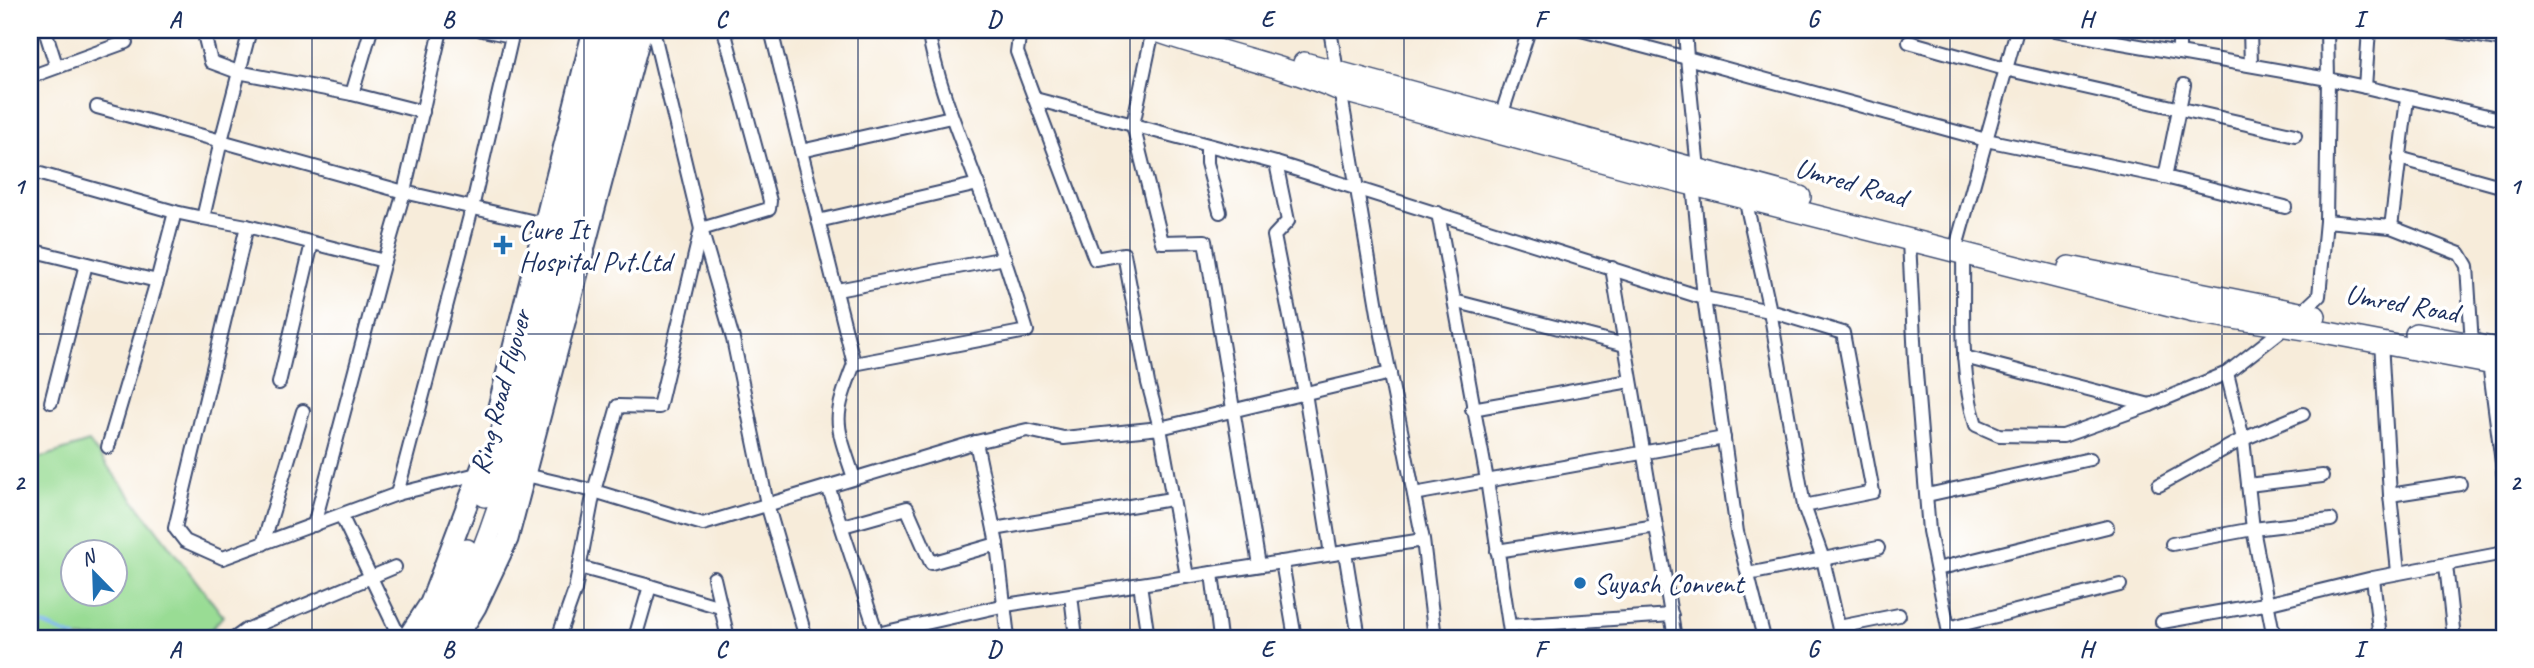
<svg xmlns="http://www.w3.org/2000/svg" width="2534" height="668" font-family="Caveat,sans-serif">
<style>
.green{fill:#99dc94;stroke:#5a8679;stroke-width:2;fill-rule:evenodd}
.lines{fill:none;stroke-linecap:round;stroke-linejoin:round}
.stream{stroke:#85b9f3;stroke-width:3.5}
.minor-casing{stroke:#3c4b71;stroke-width:16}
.primary-casing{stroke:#3c4b71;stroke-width:23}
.trunk-casing{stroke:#3c4b71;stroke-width:24}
.minor{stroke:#fff;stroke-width:12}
.primary{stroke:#fff;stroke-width:19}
.trunk{stroke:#fff;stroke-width:21}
.grid{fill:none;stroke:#1b2f5e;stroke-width:2;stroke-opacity:0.55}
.poi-dot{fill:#1f6fb2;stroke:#fff;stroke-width:2.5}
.labels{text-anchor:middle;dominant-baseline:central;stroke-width:7;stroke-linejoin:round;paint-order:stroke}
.street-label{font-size:28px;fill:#1b2f5e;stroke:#fff}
.poi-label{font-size:28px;fill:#1b2f5e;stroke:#fff;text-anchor:start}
.neatline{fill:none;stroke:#1b2f5e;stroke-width:2.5}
.grid-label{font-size:23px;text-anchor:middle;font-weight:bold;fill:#1b2f5e}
</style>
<rect width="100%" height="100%" fill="#fff"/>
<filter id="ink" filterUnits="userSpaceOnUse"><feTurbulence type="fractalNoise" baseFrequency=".0143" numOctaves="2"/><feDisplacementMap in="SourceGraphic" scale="14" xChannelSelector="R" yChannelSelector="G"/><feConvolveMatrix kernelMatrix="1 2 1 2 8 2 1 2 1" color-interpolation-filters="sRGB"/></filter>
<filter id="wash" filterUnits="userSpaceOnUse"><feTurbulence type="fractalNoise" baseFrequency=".00686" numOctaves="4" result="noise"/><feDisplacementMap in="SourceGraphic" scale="28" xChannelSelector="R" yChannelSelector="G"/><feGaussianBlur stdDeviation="1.57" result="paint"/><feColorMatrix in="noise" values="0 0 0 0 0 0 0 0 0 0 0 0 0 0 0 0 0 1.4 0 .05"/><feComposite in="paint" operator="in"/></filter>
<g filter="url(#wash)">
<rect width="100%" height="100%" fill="#f7ecda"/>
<path class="green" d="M89 442 223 616 204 638H30V461ZM74 552H116V594H74Z"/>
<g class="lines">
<polyline class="stream" points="30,619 76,638"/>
</g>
</g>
<g filter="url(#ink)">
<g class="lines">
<defs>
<g id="minor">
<polyline points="45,30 56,65"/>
<polyline points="203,30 211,62 238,72 352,94 423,112"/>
<polyline points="441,30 404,192 544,224"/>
<polyline points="653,30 701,229 733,339 767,504 806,638"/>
<path d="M771 30 854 364C832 421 835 421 854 478"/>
<polyline points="1020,30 1017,52 1095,259 1124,254 1148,383 1160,428 1390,373"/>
<polyline points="1153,30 1133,125 1162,242 1205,241 1259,565"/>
<polyline points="1330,30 1380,325 1423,540 1435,638"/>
<polyline points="1581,30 1687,58 1685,30"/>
<polyline points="2055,30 2105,40 2105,30"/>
<polyline points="2179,30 2179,53"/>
<polyline points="2250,30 2251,65"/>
<polyline points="2442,30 2504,40"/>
<polyline points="2105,40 2328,79 2327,30"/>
<polyline points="1909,42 2005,69 2295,135"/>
<polyline points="30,77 126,42 122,30"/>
<polyline points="2365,87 2504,120"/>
<polyline points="352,94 371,30"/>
<polyline points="1035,99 1276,163 1704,298 1693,183 1698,169 1687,58 1986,140 2017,30"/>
<polyline points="1501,116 1529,30"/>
<polyline points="1207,145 1207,163 1220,212"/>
<polyline points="801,151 951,117"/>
<polyline points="2399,158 2504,187"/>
<polyline points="1276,163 1288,221 1274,236 1305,393 1331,554"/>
<polyline points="30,171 175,212"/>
<polyline points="2165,177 2285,207"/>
<polyline points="1745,198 1770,311 1804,506 1873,492 1843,333 1770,311 1704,298 1737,532 1764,638"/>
<polyline points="1438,213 1487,480 1511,638"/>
<polyline points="203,218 247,226 384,261 404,192 221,141 250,30"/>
<polyline points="818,221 978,184"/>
<polyline points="2326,221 2391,227 2460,254 2467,266 2472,344"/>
<polyline points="247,226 175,528 185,541 223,558 397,494 481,473"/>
<polyline points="2391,227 2407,99"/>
<polyline points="1958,240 1986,140 2165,177 2184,85"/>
<polyline points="1909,241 1915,360 1929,531 1950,638"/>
<polyline points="30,250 157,281 175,212 203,218 221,141 97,107"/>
<path d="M1963 255C1964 312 1959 371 1976 425L1999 435 2063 436 2150 405 2227 373 2287 326 2319 296 2326 221 2328 79 2365 87 2369 30"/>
<polyline points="1612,268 1675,638"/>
<polyline points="837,290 1005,258"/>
<polyline points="1454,301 1625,345"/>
<polyline points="2381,342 2390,495 2398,572"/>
<polyline points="1964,357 2150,405"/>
<polyline points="2489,363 2504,478"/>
<path d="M854 364 1027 331C1012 281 996 232 977 183 958 132 937 84 928 30"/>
<polyline points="2227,373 2243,439 2253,529 2274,638"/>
<polyline points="279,383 312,243"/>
<polyline points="51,402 86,264"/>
<polyline points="1472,409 1630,381"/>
<polyline points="976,442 1027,430 1064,438 1160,428 1187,576"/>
<polyline points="108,447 157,281"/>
<polyline points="526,475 594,491 703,524 976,442 997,544 1008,638"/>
<polyline points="2159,485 2241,440 2303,414"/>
<polyline points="2248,485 2322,476"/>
<polyline points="828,486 877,634 1006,605 1423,540"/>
<polyline points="397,494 472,208 512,36 482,30"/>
<polyline points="1414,494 1724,438"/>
<polyline points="1927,495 2090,459"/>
<polyline points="2390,495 2460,484"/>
<polyline points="1804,506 1823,559 1841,638"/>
<polyline points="341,515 400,638"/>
<polyline points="314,525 384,261"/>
<polyline points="843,526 907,508 931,563 997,544"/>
<polyline points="994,529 1171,499"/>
<polyline points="263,544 303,411"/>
<polyline points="2172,544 2253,529 2331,520"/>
<polyline points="1497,551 1656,526"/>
<polyline points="1345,552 1359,638"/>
<polyline points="1282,562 1295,638"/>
<polyline points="2446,565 2454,638"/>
<polyline points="579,567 650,586 635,638"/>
<polyline points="1937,569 2107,527"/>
<polyline points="1212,573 1220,638"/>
<polyline points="1748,574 1878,548"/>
<polyline points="714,578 728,638"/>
<polyline points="1140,584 1148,638"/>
<polyline points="650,586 720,607"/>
<polyline points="1071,595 1076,638"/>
<polyline points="2162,622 2270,603 2373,578"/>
<polyline points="1510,626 1672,615"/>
<polyline points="1839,627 1899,615"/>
<polyline points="1948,628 2120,585"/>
<polyline points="235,638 246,630 395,567"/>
<polyline points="558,638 575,590 594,491 618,406 659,407 701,229 769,209 770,201 724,30"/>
<polyline points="2380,638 2373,578 2504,553"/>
</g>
<g id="primary">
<polyline points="497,411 593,30"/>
<polyline points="407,638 430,603 484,460"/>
<polyline points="457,638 476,607 508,539 642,30"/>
</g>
<g id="trunk">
<path d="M1154 30C1215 52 1280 64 1340 90L1631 169 2194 312 2318 331 2504 366"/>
<polyline points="1304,63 1800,197"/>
<polyline points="2069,267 2315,316"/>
<polyline points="2416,334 2504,350"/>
<polyline points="485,496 607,30"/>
<polyline points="421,638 467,550"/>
<path d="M437 638C491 563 520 434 543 344 570 239 596 135 623 30"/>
</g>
</defs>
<use href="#minor" class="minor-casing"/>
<use href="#primary" class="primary-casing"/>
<use href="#trunk" class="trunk-casing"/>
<use href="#minor" class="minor"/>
<use href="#primary" class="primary"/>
<use href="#trunk" class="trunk"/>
</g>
</g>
<path class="grid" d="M312 30V638M584 30V638M858 30V638M1130 30V638M1404 30V638M1676 30V638M1950 30V638M2222 30V638M30 334H2504"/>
<g class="poi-dot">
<path d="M499.5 234.5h7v7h7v7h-7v7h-7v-7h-7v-7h7z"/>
<circle cx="1580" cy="583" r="7"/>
</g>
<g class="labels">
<g class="street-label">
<text transform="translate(1851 182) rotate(16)">Umred Road</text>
<text transform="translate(2402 303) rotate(10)">Umred Road</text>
<text transform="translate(500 392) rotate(-75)">Ring Road Flyover</text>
</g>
<g class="poi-label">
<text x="519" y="229">Cure It<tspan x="519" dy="32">Hospital Pvt.Ltd</tspan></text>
<text x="1594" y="583">Suyash Convent</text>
</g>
</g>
<rect width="2534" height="668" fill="none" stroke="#fff" stroke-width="77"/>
<g transform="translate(94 573) rotate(337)"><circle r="33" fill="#ffffff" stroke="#a4acbf" stroke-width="2"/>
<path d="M0-5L12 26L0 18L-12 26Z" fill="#1f6fb2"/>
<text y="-10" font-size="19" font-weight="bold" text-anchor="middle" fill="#1b2f5e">N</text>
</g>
<rect x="38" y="38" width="2458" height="592" class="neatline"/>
<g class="grid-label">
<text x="175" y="27">A</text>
<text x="448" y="27">B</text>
<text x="721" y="27">C</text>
<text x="994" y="27">D</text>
<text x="1267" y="27">E</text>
<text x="1540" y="27">F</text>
<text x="1813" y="27">G</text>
<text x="2086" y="27">H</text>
<text x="2359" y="27">I</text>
<text x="19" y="194">1</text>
<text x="2515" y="194">1</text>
<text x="19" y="490">2</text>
<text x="2515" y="490">2</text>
<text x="175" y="657">A</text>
<text x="448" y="657">B</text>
<text x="721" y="657">C</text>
<text x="994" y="657">D</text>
<text x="1267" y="657">E</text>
<text x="1540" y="657">F</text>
<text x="1813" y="657">G</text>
<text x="2086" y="657">H</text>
<text x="2359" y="657">I</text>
</g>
</svg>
